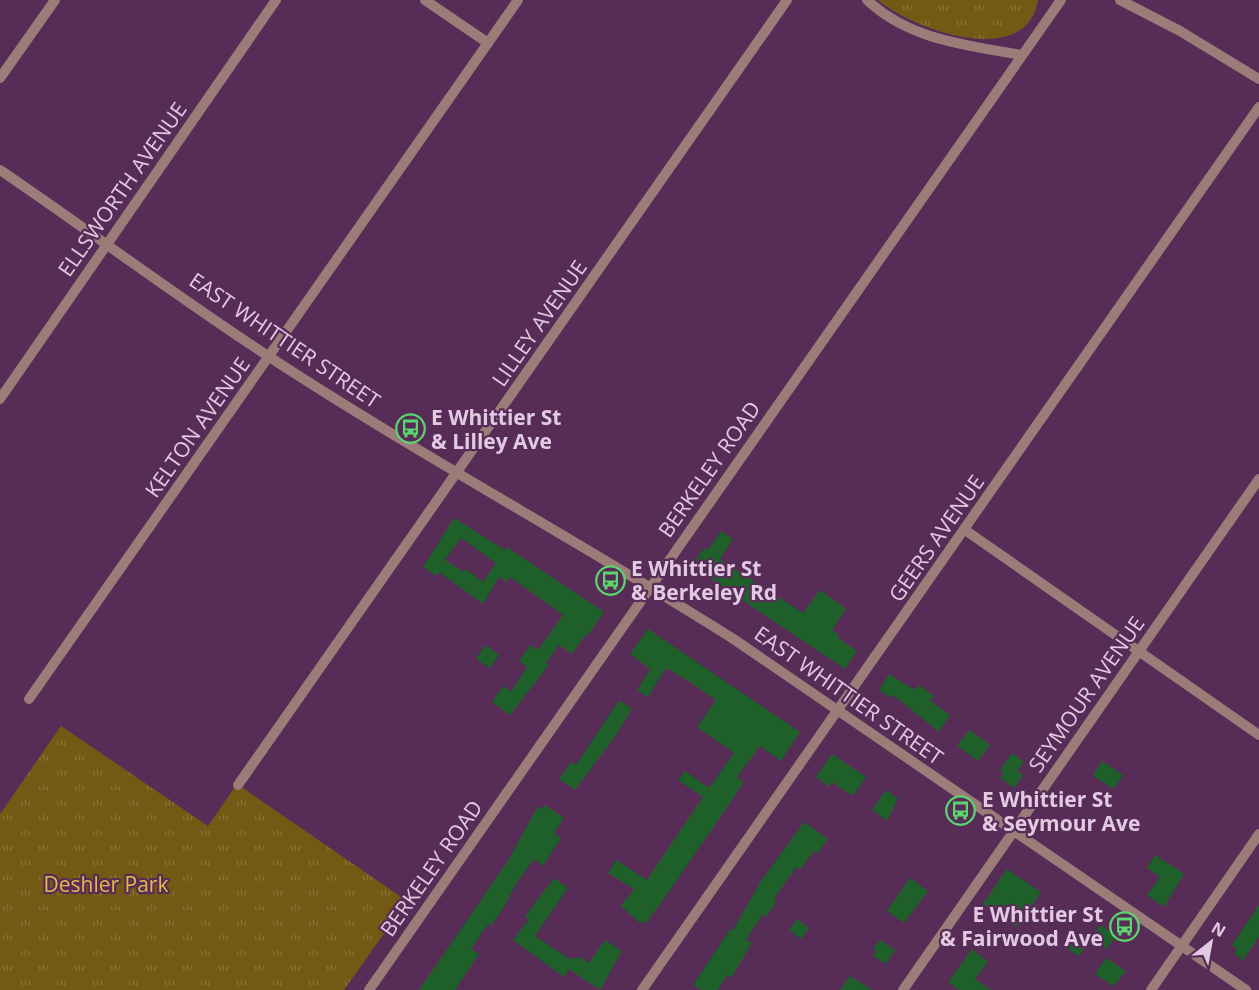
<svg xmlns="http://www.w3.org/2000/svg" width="1259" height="990" font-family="'Open Sans',sans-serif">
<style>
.grass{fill:url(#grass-tufts)}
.building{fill:#1e5f2a;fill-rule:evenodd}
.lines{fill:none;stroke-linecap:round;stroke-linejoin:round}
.minor{stroke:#9b7c78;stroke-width:10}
.labels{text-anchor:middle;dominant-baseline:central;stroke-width:4.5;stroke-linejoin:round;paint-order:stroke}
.street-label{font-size:21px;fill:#e3cae3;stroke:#572d57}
.poi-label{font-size:21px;font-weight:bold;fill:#e3cae3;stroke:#572d57;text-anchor:start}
.park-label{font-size:21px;fill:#e5b847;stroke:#572d57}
</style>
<defs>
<pattern id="grass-tufts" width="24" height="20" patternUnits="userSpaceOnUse" patternTransform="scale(1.5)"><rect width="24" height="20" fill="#735913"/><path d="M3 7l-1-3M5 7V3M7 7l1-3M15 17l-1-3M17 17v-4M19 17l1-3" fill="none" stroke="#877035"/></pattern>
</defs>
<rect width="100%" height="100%" fill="#572d57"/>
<g class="grass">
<path d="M878 0H1038C1026 71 912 29 878 0Z"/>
<polygon points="61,726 208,826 237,784 407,901 344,990 0,990 0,814"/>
</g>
<g class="building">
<path d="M454 518 505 550 507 547 604 612 588 635 586 634 572 654 559 645 546 663 549 665 510 715 492 702 503 686 511 692 527 667 519 661 530 645 538 650 563 615 510 577 506 582 499 577 483 604 439 572 437 576 423 567ZM461 538 496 563 483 582 466 569 463 572 445 560Z"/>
<polygon points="721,531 733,539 720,559 803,613 820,590 846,609 832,630 839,635 838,638 857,651 845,669 742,600 739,603 730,597 733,593 692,566 704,548 708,550"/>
<polygon points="648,629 800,732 781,761 760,746 737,777 744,782 671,889 646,923 643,921 641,924 621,906 634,889 608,873 616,860 647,880 703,797 678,780 685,771 709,788 734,753 697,727 716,700 690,682 666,668 648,697 637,690 650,669 630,654"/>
<polygon points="485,645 499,655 490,668 476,659"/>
<polygon points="889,674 915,690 919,685 934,696 930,701 950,715 939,732 893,695 891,698 879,690"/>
<polygon points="619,700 632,709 617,734 575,790 559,779 571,762 576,765"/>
<polygon points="969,730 990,745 978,761 957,746"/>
<polygon points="1012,753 1024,762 1017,771 1023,775 1014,788 1000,778 1004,773 1000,770"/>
<polygon points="832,754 866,777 853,796 832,782 829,787 816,777"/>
<polygon points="1102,761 1123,775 1114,789 1093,776"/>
<polygon points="886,790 898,799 887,821 872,810"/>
<polygon points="545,805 564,818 554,833 561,838 543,866 534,859 516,884 504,907 491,926 488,924 471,949 479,954 455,990 419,990 507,862 538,806 543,809"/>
<polygon points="804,822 828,839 817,854 814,851 800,870 796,867 774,899 777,901 766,917 763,914 746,940 752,943 731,978 727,975 718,990 701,990 693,985 730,929 733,930 761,881"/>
<polygon points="1155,855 1184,874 1164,907 1147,895 1160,877 1147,868"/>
<polygon points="1007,869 1041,892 1017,927 983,904"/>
<polygon points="554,878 568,888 535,936 570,959 580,957 589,963 605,940 622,951 600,990 569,969 564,977 513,940 529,919 525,916"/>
<polygon points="910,878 928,891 904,923 887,911"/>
<polygon points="1259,905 1259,937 1243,960 1234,954 1237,949 1232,945"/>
<polygon points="797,919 809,928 801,939 789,930"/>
<polygon points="1100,925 1116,936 1106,949 1090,938"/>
<polygon points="1076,937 1087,945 1078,956 1067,948"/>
<polygon points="880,940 895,950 886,964 873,956 876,951 873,949"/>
<polygon points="972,949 988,962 975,979 991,990 959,990 948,982"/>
<polygon points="1106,958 1126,971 1114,986 1095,974"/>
<polygon points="850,976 872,990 840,990"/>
</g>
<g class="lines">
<g class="minor">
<polyline points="425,0 488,43"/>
<path d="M867 0C909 40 966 45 1021 55"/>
<polyline points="1120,0 1180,31 1259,79"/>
<polyline points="0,78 55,0"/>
<path d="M0 170C91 232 179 298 271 358 423 457 582 543 735 640L1246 990"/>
<polyline points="0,399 276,0"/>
<polyline points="965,530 1259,735"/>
<polyline points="29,699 518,0"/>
<polyline points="238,785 787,0"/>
<polyline points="369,990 1061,0"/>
<polyline points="642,990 1259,107"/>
<polyline points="903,990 1259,479"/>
<polyline points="1151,990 1259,834"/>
</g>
</g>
<defs>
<symbol id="bus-ring" viewBox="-11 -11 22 22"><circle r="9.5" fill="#572d57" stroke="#5bd56e" stroke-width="1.5"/><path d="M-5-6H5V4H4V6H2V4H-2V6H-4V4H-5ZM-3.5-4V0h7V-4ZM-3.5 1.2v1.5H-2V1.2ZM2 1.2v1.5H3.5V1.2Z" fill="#5bd56e"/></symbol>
</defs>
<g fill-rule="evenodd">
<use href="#bus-ring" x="394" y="412" width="33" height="33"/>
<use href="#bus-ring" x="594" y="564" width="33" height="33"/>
<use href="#bus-ring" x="944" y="794" width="33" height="33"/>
<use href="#bus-ring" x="1108" y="910" width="33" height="33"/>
</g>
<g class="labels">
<g class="street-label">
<text transform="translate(122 189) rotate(-55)">ELLSWORTH AVENUE</text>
<text transform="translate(539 323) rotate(-55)">LILLEY AVENUE</text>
<text transform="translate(285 340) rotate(34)">EAST WHITTIER STREET</text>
<text transform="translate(197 427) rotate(-55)">KELTON AVENUE</text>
<text transform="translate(709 469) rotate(-55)">BERKELEY ROAD</text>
<text transform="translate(936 538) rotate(-55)">GEERS AVENUE</text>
<text transform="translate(1086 694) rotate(-55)">SEYMOUR AVENUE</text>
<text transform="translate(849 695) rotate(35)">EAST WHITTIER STREET</text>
<text transform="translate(431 868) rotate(-55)">BERKELEY ROAD</text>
</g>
<g class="poi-label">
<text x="431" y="417">E Whittier St<tspan x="431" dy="24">&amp; Lilley Ave</tspan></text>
<text x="631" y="568">E Whittier St<tspan x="631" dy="24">&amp; Berkeley Rd</tspan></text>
<text x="982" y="799">E Whittier St<tspan x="982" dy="24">&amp; Seymour Ave</tspan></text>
<text x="1103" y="914" text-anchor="end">E Whittier St<tspan x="1103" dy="24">&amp; Fairwood Ave</tspan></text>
</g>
<g class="park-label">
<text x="106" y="884">Deshler Park</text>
</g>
</g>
<g transform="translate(1211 942) rotate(31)" stroke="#572d57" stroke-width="4.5" paint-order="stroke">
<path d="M0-4.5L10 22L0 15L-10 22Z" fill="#e3cae3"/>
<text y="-9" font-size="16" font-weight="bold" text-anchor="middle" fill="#e3cae3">N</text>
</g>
</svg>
